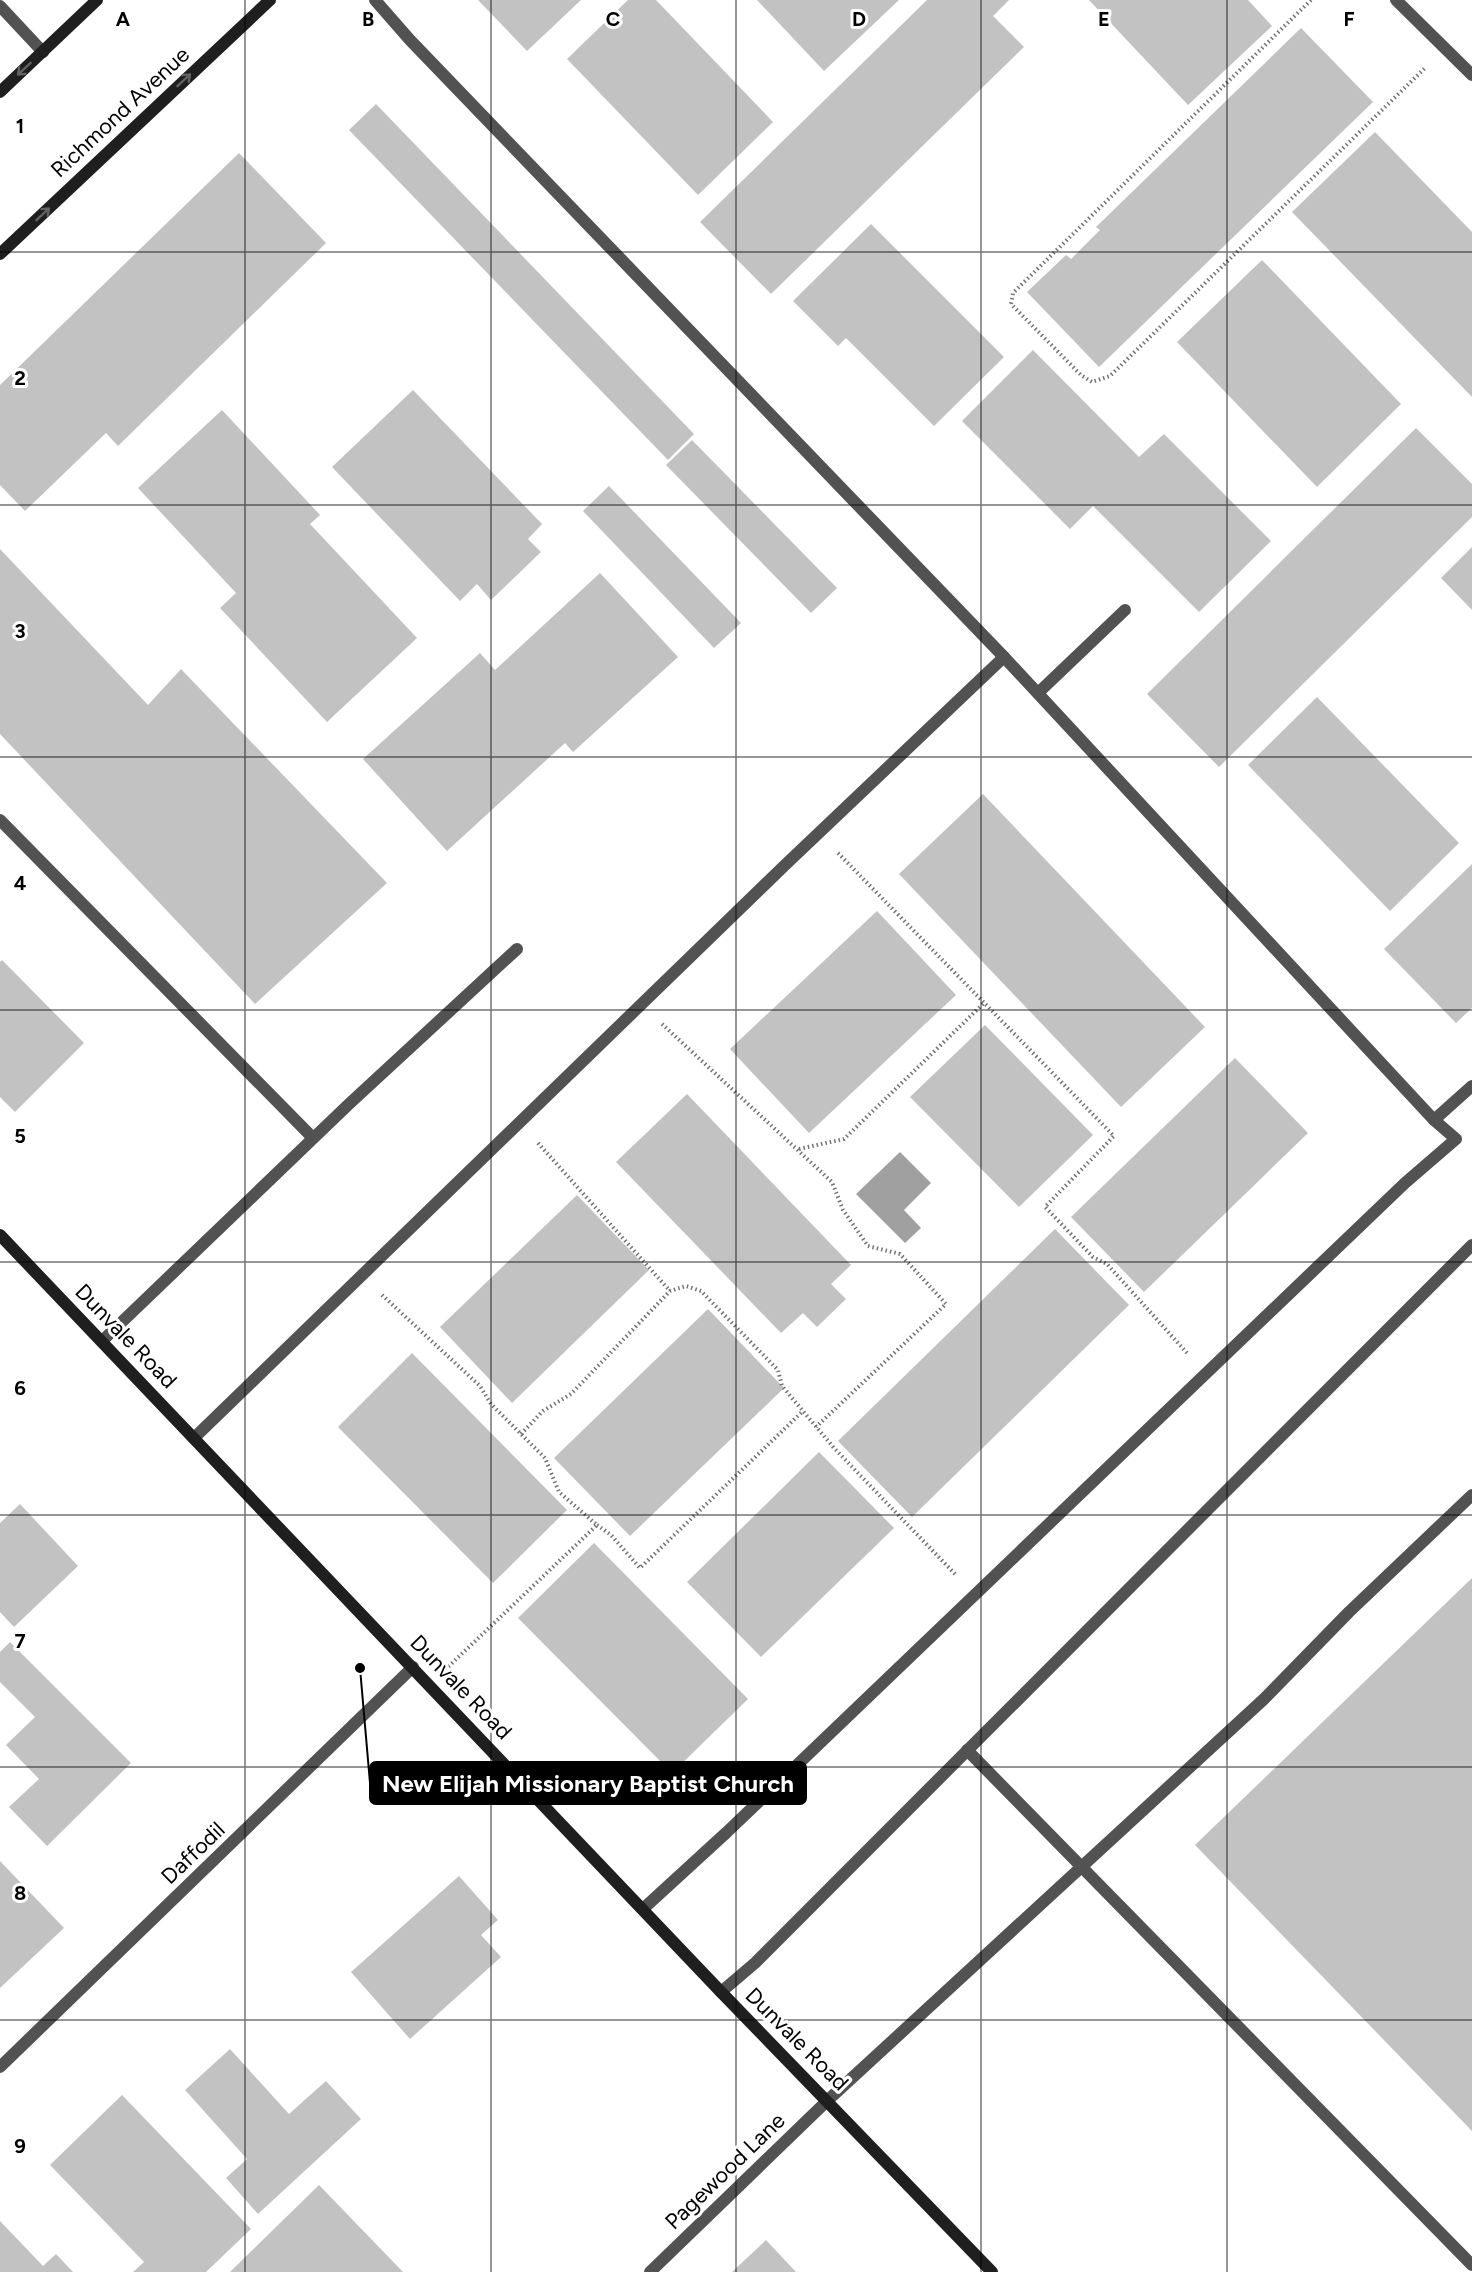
<svg xmlns="http://www.w3.org/2000/svg" width="1472" height="2272" font-family="Figtree,sans-serif">
<style>
.water{fill:#a0a0a0}
.building{fill:#c2c2c2}
.lines{fill:none;stroke-linecap:round;stroke-linejoin:round}
.path{stroke:#747474;stroke-width:4;stroke-dasharray:1.5 3;stroke-linecap:butt}
.lane{stroke:#525252;stroke-width:12}
.street{stroke:#525252;stroke-width:12}
.secondary{stroke:#1f1f1f;stroke-width:12}
.oneway{stroke:#626262}
.grid{fill:none;stroke:#000;stroke-width:1.5;stroke-opacity:0.55}
.labels{text-anchor:middle;dominant-baseline:central;stroke-width:6;stroke-linejoin:round;paint-order:stroke}
.street-label{font-size:22px;fill:#000;stroke:#fff}
.grid-label{font-size:20px;text-anchor:middle;font-weight:bold;fill:#000;stroke:#fff;stroke-width:6;stroke-linejoin:round;paint-order:stroke}
.leader{fill:none;stroke:#000;stroke-width:2}
.callout-dot{fill:#000;stroke:#fff;stroke-width:2}
.callout{fill:#000;stroke:#000;stroke-width:2}
.callout-label{font-size:24px;text-anchor:middle;font-weight:bold;fill:#fff}
</style>
<rect width="100%" height="100%" fill="#fff"/>
<polygon class="water" points="900,1152 931,1183 904,1210 921,1228 905,1243 856,1194"/>
<g class="building">
<polygon points="478,0 581,0 527,51"/>
<polygon points="628,0 656,0 773,122 698,195 567,59"/>
<polygon points="757,0 899,0 824,71"/>
<polygon points="927,0 1009,0 993,16 1024,47 771,294 700,222"/>
<polygon points="1089,0 1248,0 1272,26 1188,105"/>
<polygon points="1301,28 1373,102 1099,367 1027,292 1066,255 1071,259 1100,230 1096,227"/>
<polygon points="376,104 694,434 668,460 349,130"/>
<polygon points="1375,132 1472,232 1472,397 1292,212"/>
<polygon points="239,153 326,243 118,446 106,433 25,511 0,485 0,385"/>
<polygon points="871,224 1004,357 934,426 846,338 838,346 793,301"/>
<polygon points="1262,260 1401,404 1317,487 1177,342"/>
<polygon points="1033,350 1139,457 1164,434 1271,541 1199,612 1093,506 1070,529 962,421"/>
<polygon points="413,390 542,524 528,539 541,552 491,600 477,584 460,601 332,467"/>
<polygon points="222,410 320,515 310,524 417,638 327,722 220,608 236,593 138,488"/>
<polygon points="1416,428 1472,484 1472,517 1219,767 1147,694"/>
<polygon points="692,440 837,588 811,613 666,465"/>
<polygon points="609,486 741,623 714,648 583,511"/>
<polygon points="1472,547 1472,610 1441,578"/>
<polygon points="0,549 148,705 181,669 387,883 255,1004 0,734"/>
<polygon points="600,573 678,657 573,752 565,743 447,851 363,759 480,653 495,670"/>
<polygon points="1317,697 1459,843 1390,911 1248,765"/>
<polygon points="983,794 1205,1027 1121,1107 899,874"/>
<polygon points="1472,864 1472,1008 1456,1023 1384,949"/>
<polygon points="877,911 956,995 809,1133 730,1049"/>
<polygon points="2,960 84,1043 15,1112 0,1097 0,962"/>
<polygon points="985,1025 1093,1135 1019,1207 910,1097"/>
<polygon points="1235,1058 1308,1133 1144,1292 1071,1217"/>
<polygon points="687,1094 851,1265 831,1284 846,1299 817,1327 803,1313 781,1333 616,1162"/>
<polygon points="577,1195 649,1270 512,1403 440,1327"/>
<polygon points="1055,1229 1129,1305 912,1517 838,1441"/>
<polygon points="708,1309 784,1388 630,1536 554,1458"/>
<polygon points="412,1353 567,1510 493,1583 338,1427"/>
<polygon points="819,1452 894,1528 761,1657 687,1582"/>
<polygon points="20,1504 78,1566 14,1627 0,1612 0,1523"/>
<polygon points="594,1543 748,1699 672,1773 518,1618"/>
<polygon points="1472,1578 1472,2131 1195,1845"/>
<polygon points="10,1642 131,1763 47,1846 9,1807 39,1779 6,1745 35,1717 0,1682 0,1652"/>
<polygon points="0,1861 64,1928 0,1988"/>
<polygon points="459,1876 498,1920 481,1935 501,1957 410,2039 351,1972"/>
<polygon points="230,2049 289,2114 326,2081 361,2119 258,2214 226,2178 247,2159 185,2090"/>
<polygon points="122,2095 251,2229 206,2272 133,2272 144,2262 50,2165"/>
<polygon points="319,2185 403,2272 230,2272"/>
<polygon points="0,2221 43,2266 56,2254 73,2272 0,2272"/>
<polygon points="766,2240 796,2272 732,2272"/>
</g>
<g class="lines">
<g class="path">
<polyline points="1311,0 1013,293 1011,304 1081,375 1092,382 1110,376 1425,68"/>
<polyline points="838,853 1114,1136 1045,1207 1093,1257 1107,1264 1187,1353"/>
<polyline points="662,1024 832,1182 843,1210 868,1246 900,1254 946,1304 816,1427"/>
<polyline points="538,1143 670,1291"/>
<polyline points="799,1149 844,1139 984,1003"/>
<polyline points="382,1295 480,1386 491,1404 545,1458 559,1492 597,1525 448,1667"/>
<polyline points="521,1434 543,1411 571,1394 670,1291 686,1286 701,1291 778,1370 782,1386 834,1448 955,1574"/>
<polyline points="597,1525 611,1535 640,1568 803,1411"/>
</g>
<g class="lane">
<polyline points="375,0 410,40 1004,657 1434,1120 1472,1086"/>
<polyline points="1396,0 1472,75"/>
<polyline points="0,6 43,52"/>
<polyline points="1038,693 1125,610"/>
<polyline points="0,820 313,1138"/>
<polyline points="102,1341 349,1104 517,949"/>
<polyline points="194,1438 784,866 1004,657"/>
<polyline points="967,1750 1472,2265"/>
<polyline points="644,1908 727,1832 1405,1183 1456,1139 1434,1120"/>
<polyline points="721,1992 755,1963 1472,1245"/>
<polyline points="828,2100 1264,1699 1349,1612 1472,1495"/>
</g>
<g class="street">
<polyline points="0,2067 413,1667"/>
<polyline points="650,2272 828,2100"/>
</g>
<g class="secondary">
<polyline points="0,92 97,0"/>
<polyline points="0,254 270,0"/>
<polyline points="0,1235 721,1992 992,2272"/>
</g>
</g>
<defs><path id="oneway-shaft" d="M-6 0H5M1.5-3L5.5 0L1.5 3" fill="none" stroke-width="1.6" stroke-linecap="round" stroke-linejoin="round" transform="scale(1.5)"/></defs>
<g class="oneway">
<use href="#oneway-shaft" transform="translate(24 69) rotate(137)"/>
<use href="#oneway-shaft" transform="translate(184 80) rotate(-43)"/>
<use href="#oneway-shaft" transform="translate(43 214) rotate(-43)"/>
</g>
<path class="grid" d="M245 0V2272M491 0V2272M736 0V2272M981 0V2272M1227 0V2272M0 252H1472M0 505H1472M0 757H1472M0 1010H1472M0 1262H1472M0 1515H1472M0 1767H1472M0 2020H1472"/>
<g class="labels">
<g class="street-label">
<text transform="translate(120 112) rotate(-43)">Richmond Avenue</text>
<text transform="translate(126 1336) rotate(46)">Dunvale Road</text>
<text transform="translate(461 1687) rotate(46)">Dunvale Road</text>
<text transform="translate(193 1853) rotate(-44)">Daffodil</text>
<text transform="translate(797 2039) rotate(45)">Dunvale Road</text>
<text transform="translate(725 2171) rotate(-44)">Pagewood Lane</text>
</g>
</g>
<g class="grid-label">
<text x="123" y="26">A</text>
<text x="368" y="26">B</text>
<text x="613" y="26">C</text>
<text x="859" y="26">D</text>
<text x="1104" y="26">E</text>
<text x="1349" y="26">F</text>
<text x="20" y="133">1</text>
<text x="20" y="385">2</text>
<text x="20" y="638">3</text>
<text x="20" y="890">4</text>
<text x="20" y="1143">5</text>
<text x="20" y="1395">6</text>
<text x="20" y="1648">7</text>
<text x="20" y="1900">8</text>
<text x="20" y="2153">9</text>
</g>
<path class="leader" d="M360 1668L370 1783"/>
<circle class="callout-dot" cx="360" cy="1668" r="6"/>
<rect class="callout" x="370" y="1762" width="436" height="42" rx="6"/>
<g class="callout-label">
<text x="588" y="1792">New Elijah Missionary Baptist Church</text>
</g>
</svg>
